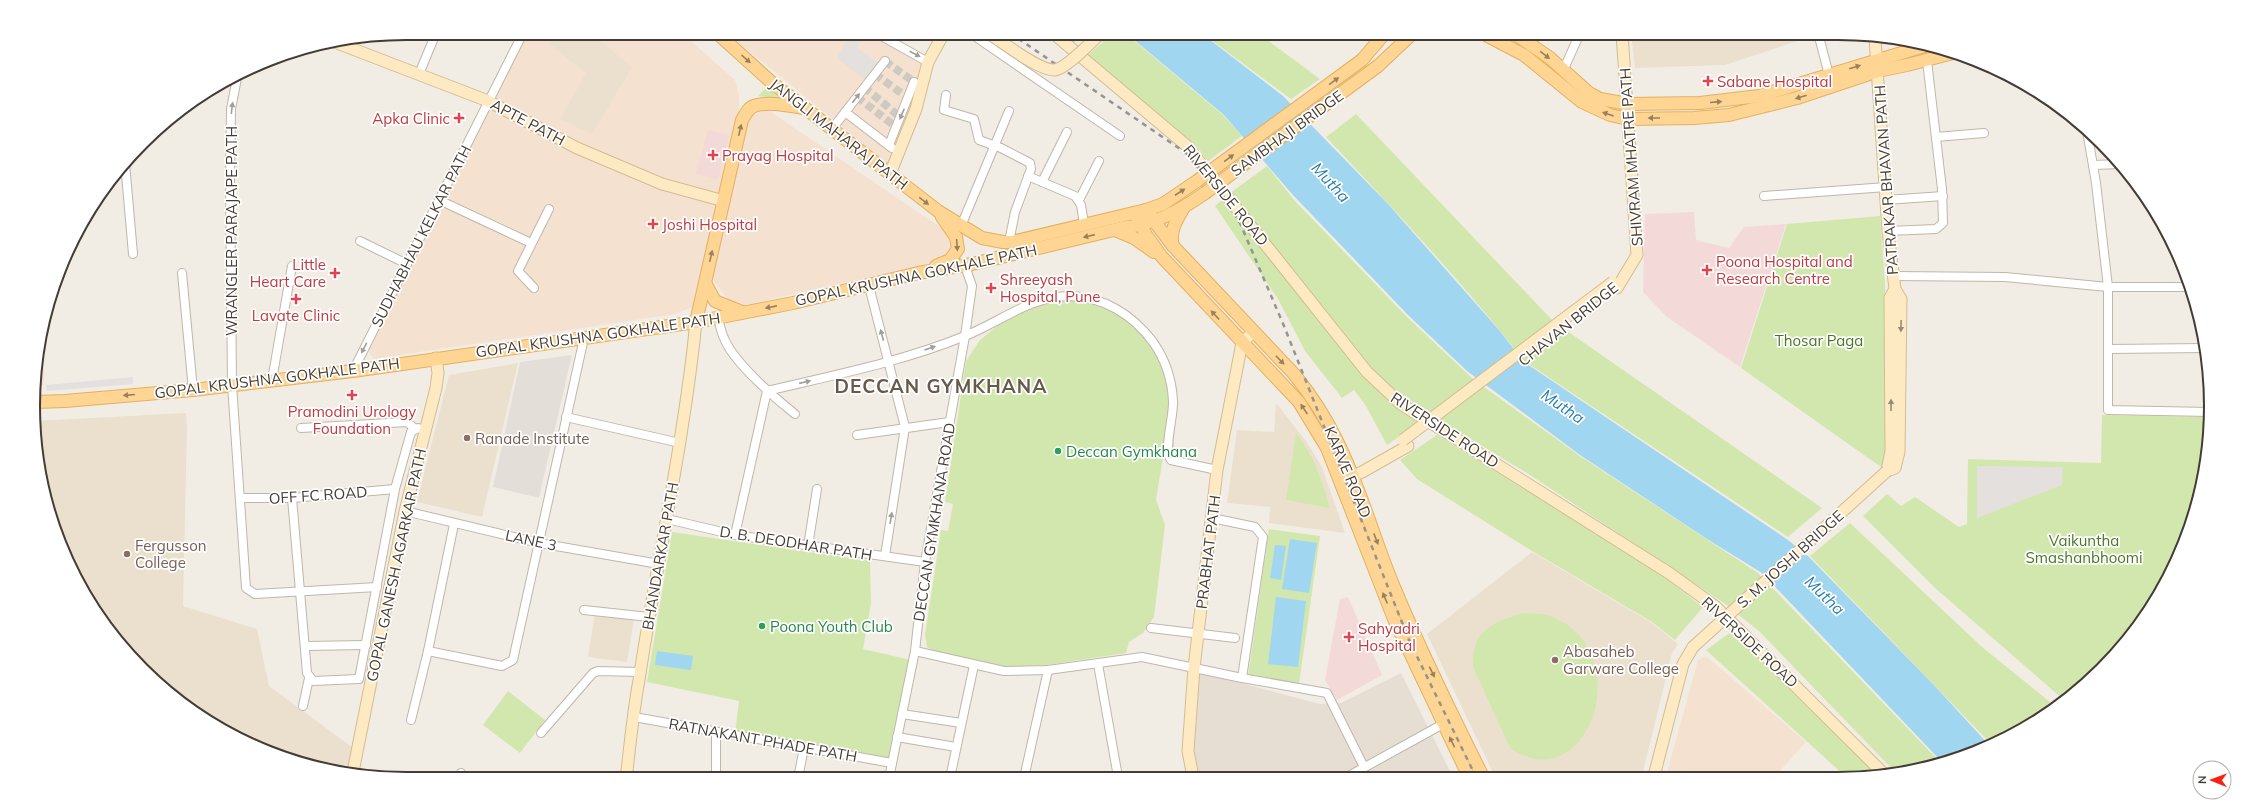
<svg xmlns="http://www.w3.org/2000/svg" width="2244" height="812" font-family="Mulish,sans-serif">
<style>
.residential{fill:#e6ded2}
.commercial{fill:#f5e1cf}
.industrial{fill:#e4ded9}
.education{fill:#ebe0ce}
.medical{fill:#f3d9d7}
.green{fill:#d2e7ad}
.parking{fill:#e3e0dd}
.water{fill:#a0d6ef}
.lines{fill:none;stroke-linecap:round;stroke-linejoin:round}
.street-tunnel{stroke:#cfcac1;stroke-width:8;stroke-dasharray:8 4;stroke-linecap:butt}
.street-casing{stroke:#c0b6aa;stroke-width:10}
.secondary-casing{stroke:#d2bc94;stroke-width:13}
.primary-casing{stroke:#e3b062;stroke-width:14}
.street{stroke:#fff;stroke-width:8}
.secondary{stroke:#feeac2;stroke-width:11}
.primary{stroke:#fed592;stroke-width:12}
.rail{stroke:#949494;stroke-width:2.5;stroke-dasharray:5 5;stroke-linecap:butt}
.secondary-bridge-casing{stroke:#d2bc94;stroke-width:13;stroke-linecap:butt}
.primary-bridge-casing{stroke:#e3b062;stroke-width:14;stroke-linecap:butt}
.secondary-bridge{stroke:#feeac2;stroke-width:11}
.primary-bridge{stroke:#fed592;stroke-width:12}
.oneway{fill:#a29e9a}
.oneway2{fill:#98815e}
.oneway3{fill:#988a74}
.health-dot{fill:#e0444e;stroke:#fff;stroke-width:1.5}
.education-dot{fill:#8d6e63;stroke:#fff;stroke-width:1.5}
.leisure-dot{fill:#2e9e5b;stroke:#fff;stroke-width:1.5}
.labels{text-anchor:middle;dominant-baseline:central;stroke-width:3.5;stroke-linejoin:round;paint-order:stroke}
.health-label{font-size:15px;fill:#be3a42;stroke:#fff;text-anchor:start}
.street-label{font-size:15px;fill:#443c34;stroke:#fff}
.park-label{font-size:15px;fill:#4c7528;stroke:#fff}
.education-label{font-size:15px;fill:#785e54;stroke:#fff;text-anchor:start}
.leisure-label{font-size:15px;fill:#27864d;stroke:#fff;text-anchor:start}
.water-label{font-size:16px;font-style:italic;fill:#2d7ea7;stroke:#fff}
.district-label{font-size:19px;font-weight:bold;letter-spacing:1px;fill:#67594b;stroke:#fff}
.rim{fill:none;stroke:#443c34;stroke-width:2}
</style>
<rect width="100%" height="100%" fill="#f2ede4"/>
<polygon class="residential" points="1196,671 1320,704 1341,703 1401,673 1453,777 1199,777 1191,748"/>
<g class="commercial">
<polygon points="529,33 682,33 735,80 739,95 739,112 693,307 675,314 373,359 367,348 488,109"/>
<polygon points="727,33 869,33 924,66 912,113 890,166"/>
<polygon points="768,110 946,231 952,238 952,251 940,261 741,306 728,299 711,278 748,116"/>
<polygon points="44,330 44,385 35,386 36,358"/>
<polygon points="1706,656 1806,742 1775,776 1666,776 1698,660"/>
</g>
<polygon class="industrial" points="572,355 539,498 493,487 520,362"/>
<g class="education">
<polygon points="557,33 590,33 632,67 592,134 560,119 586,73 550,44"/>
<polygon points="1631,33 1806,33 1807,38 1725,65 1635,68"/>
<polygon points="518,363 482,517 417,502 449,375"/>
<polygon points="1276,403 1306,441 1322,467 1345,533 1269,523 1270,507 1227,503 1237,430 1274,432"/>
<polygon points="186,413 187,429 183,606 257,629 269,686 352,747 349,771 310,766 199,716 142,670 96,613 46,502 34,431 34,421"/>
<polygon points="1532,552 1652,623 1678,644 1672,653 1642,776 1495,777 1427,634"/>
<polygon points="596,606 635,612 627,662 588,657"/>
</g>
<g class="medical">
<polygon points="708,130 729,135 718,180 696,174"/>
<polygon points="1694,212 1696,240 1729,248 1744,227 1786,224 1740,367 1667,317 1643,292 1645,214"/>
<polygon points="1348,597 1382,675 1337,700 1325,680 1340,599"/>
</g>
<g class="green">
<polygon points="1058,33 1085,33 1073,44"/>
<polygon points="1113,33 1125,33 1224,116 1242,136 1208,161 1197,147 1088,55"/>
<polygon points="1202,33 1258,33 1320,79 1291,99"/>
<polygon points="768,86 782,99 758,96"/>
<path d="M1356 114 1554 322 1822 508 1788 537 1524 361C1463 282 1394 210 1326 137Z"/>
<polygon points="1267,166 1294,200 1407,317 1473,379 1580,456 1758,573 1938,760 1896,773 1760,632 1724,603 1527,473 1431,415 1379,378 1229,194"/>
<polygon points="1228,195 1389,400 1418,423 1387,445 1366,406 1354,390 1342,398 1305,351 1278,299 1215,206"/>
<polygon points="1880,216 1885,282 1886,456 1881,467 1741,368 1787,224"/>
<polygon points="1080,299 1108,307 1140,330 1162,362 1172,402 1156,500 1165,525 1154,617 1143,633 1129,642 1126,653 1046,665 1007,667 936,652 927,647 925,635 941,530 948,531 953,504 945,502 966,361 980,340 1006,319 1041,302"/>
<polygon points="2102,415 2210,417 2210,430 2198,502 2161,593 2084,686 2064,700 1935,588 1863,516 1887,494 1901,506 1915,497 1959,527 1967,524 1968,459 2101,463"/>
<path d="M1296 433C1314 455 1322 481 1330 508L1286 500Z"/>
<polygon points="1437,435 1660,574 1703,607 1675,640 1652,622 1532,551 1417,479 1400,460"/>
<polygon points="1850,523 1982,647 2055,706 2003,741 1991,744 1810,556"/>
<polygon points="1269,529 1320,536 1299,684 1248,677"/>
<polygon points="672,532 870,561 871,603 863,649 911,660 890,760 735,733 739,701 647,682"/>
<path d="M1523 613C1531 614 1540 613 1547 615 1641 645 1590 803 1510 748L1473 667C1471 631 1492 622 1523 613Z"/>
<polygon points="1731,632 1844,738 1878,776 1845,776 1706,650"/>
<polygon points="508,691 545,720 520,753 483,725"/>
</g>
<g class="parking">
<polygon points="851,33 858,33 863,36 857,48 879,63 866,80 837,58"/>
<polygon points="133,377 133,384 47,391 46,385"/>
<polygon points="1977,466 2063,467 2062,485 1977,518"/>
</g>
<g class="water">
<polygon points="1126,33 1201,33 1283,96 1388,204 1499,330 1524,362 1788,540 1809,557 1933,684 1989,745 1940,760 1762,573 1707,539 1580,455 1467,371 1408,315 1292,194 1224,115"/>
<polygon points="1290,539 1317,543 1309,593 1282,589"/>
<polygon points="1275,545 1286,546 1281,580 1270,578"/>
<polygon points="1276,597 1306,601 1298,667 1268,664"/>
<polygon points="657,651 693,656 691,670 655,665"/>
</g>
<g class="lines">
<g class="street-tunnel">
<polyline points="885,61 914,82"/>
<polyline points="875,74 908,98"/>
<polyline points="864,87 900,117"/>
<polyline points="857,97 896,127"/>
</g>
<defs>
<g id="street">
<polyline points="876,33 928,62"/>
<polyline points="970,33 1120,136"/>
<polyline points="1818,33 1829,75"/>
<polyline points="1563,71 1580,33"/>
<polyline points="419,74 436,33"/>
<polyline points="237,78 231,109 230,181 232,385 246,588 255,594 377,587"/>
<polyline points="946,95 944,110 974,119 979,140 1001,148 1030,163 1031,169 1015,212 1009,242"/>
<polyline points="845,112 892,148"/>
<polyline points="832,129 885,61"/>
<polyline points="2087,131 2096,183 2108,287 2108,410 2210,412"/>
<polyline points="1936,137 1984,133"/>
<polyline points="889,145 914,82"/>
<polyline points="125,163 133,254"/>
<polyline points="2093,165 2121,164"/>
<polyline points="1028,176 1075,196 1081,205 1084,224"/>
<polyline points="1042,182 1067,132"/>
<polyline points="1764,196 1886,187"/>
<polyline points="439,200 531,243"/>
<polyline points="1079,200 1099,161"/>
<polyline points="1886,200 1943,196"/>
<polyline points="961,226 1009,111"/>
<polyline points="1888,231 1936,229 1943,223 1942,189 1927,61"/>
<polyline points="360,241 407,264"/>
<polyline points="182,273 193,390"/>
<polyline points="1893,276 2005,277 2108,287 2191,287"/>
<polyline points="869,286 905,427 885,556"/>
<polyline points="534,288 518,271 549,209"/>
<path d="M718 318C720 325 721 332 724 338 733 362 775 398 795 414"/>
<polyline points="2108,349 2206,348"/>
<polyline points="353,371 523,33"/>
<polyline points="272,380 292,266"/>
<path d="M767 391C834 375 901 362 965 336 1000 322 1029 297 1068 296 1103 296 1133 315 1153 342 1165 359 1172 380 1173 401 1174 416 1163 450 1171 460L1217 470"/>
<polyline points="566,417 680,443"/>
<polyline points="301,428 407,422 415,429"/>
<polyline points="857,435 949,422"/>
<polyline points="241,498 292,498 395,489"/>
<polyline points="292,498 307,673 313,681 359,679 395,489 411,432 418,428 425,430"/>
<polyline points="405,511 539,543 659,564"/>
<polyline points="1212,518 1255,527 1263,537 1242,678"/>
<polyline points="667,519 735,535 925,562"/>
<polyline points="735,535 767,391"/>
<polyline points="808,546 817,489"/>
<polyline points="584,610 649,617"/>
<polyline points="1151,628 1235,638"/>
<polyline points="305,646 366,645"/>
<polyline points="428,651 502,666 513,660 584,338"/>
<polyline points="915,651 1004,671 1048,670 1142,657 1242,678 1327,693 1364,767"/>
<polyline points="1098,664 1118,777"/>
<polyline points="303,706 309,678"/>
<polyline points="902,714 961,723"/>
<polyline points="634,717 892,763"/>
<polyline points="411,720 428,651 454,524"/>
<polyline points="716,732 716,778"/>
<polyline points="541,733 593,673 598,671 640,672"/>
<polyline points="897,737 956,747"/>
<polyline points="461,773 465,779"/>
<polyline points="1347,777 1443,724"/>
<polyline points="798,778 804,748"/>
<polyline points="889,778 915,651 925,562 965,336 972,286 965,266"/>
<polyline points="950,778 974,665"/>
<polyline points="1024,778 1048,670"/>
<polyline points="594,779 627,775"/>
</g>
<g id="secondary">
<polyline points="1053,33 1187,146 1367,372 1401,404 1669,573 1716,607 1886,776"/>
<polyline points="1875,38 1888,231 1895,289 1901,299 1899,452 1895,468 1887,471 1891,451 1890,298 1895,289"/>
<polyline points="332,41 488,101 577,148 662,184 724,201"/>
<polyline points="890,174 916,109 928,62 944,33"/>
<polyline points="1617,288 1637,255 1622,33"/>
<polyline points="1341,481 1362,472 1408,446"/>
<polyline points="353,772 405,511 436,388 438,373 436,358"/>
<polyline points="1654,776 1683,664 1693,647"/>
<polyline points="1193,777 1188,751 1194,668 1217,470 1242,343 1253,332"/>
<path d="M626 779C630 746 633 712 639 680 657 560 684 442 696 322"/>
</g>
<g id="primary">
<polyline points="717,33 770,81 938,211 982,238 1003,242 1012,242 1146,210 1163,204 1197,181"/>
<polyline points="1482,33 1524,55 1582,102 1610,115 1628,119 1694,118 1729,115 1797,98 1878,71 1907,65 1953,53"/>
<polyline points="1514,33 1550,58 1589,93 1600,99 1628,104 1700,103 1759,96 1928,45"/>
<polyline points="1362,60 1385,33"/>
<polyline points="1378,66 1413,33"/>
<path d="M1146 210 1173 246 1294 374C1311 395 1326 418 1338 443 1361 489 1374 540 1394 587 1421 652 1452 714 1483 777"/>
<polyline points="1135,213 1146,235 1162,257 1299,402 1327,448 1394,619 1469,777"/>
<polyline points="1115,230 1134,238 1154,252"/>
<path d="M1173 246C1169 232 1176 221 1183 209"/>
<polyline points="936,266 950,260 958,249 956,237 942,217"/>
<polyline points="705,283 715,301 742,312"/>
<path d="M696 322 742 120C745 115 748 108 754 106 768 101 790 106 804 108"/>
<path d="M35 402 65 401 193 390 353 371 696 322 793 303 918 273 972 264 1122 228C1155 224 1178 212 1205 193"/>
</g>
</defs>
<use href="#street" class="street-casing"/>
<use href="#secondary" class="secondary-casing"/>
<use href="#primary" class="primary-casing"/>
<use href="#street" class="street"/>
<use href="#secondary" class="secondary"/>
<use href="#primary" class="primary"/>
<polyline class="rail" points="1010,33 1186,153 1220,191 1240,223 1284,326 1409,640 1476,777"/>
<defs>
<g id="secondary-bridge">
<path d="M988 33C1003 42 1039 71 1055 70 1067 68 1091 42 1101 33"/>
<polyline points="1403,440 1613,282"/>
<polyline points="1693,647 1887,471"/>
</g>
<g id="primary-bridge">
<polyline points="1197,181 1362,60"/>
<polyline points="1205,193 1378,66"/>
</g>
</defs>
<use href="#secondary-bridge" class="secondary-bridge-casing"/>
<use href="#primary-bridge" class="primary-bridge-casing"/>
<use href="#secondary-bridge" class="secondary-bridge"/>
<use href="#primary-bridge" class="primary-bridge"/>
</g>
<defs><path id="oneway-solid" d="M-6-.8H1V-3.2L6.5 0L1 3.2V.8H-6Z"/></defs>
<g class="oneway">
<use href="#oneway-solid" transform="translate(915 54) rotate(27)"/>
<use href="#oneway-solid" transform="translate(856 98) rotate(-52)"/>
<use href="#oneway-solid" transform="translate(232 108) rotate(-83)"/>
<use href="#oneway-solid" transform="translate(902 114) rotate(113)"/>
<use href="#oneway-solid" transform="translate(882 335) rotate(-105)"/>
<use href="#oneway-solid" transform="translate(364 348) rotate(117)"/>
<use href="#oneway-solid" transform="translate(930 348) rotate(-19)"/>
<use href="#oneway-solid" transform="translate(805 382) rotate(-13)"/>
<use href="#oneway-solid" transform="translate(891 518) rotate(-81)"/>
</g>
<g class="oneway2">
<use href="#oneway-solid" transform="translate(1545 55) rotate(37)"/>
<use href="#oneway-solid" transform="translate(746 59) rotate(42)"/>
<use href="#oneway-solid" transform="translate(1855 67) rotate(-17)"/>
<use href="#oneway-solid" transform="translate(1334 81) rotate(-36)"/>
<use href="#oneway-solid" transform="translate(1801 97) rotate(162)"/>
<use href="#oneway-solid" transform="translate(1716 102) rotate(-5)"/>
<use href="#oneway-solid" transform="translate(1608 114) rotate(-161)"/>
<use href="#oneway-solid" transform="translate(1654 118) rotate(180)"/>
<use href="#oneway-solid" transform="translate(740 130) rotate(-77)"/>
<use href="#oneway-solid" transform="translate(1229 158) rotate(-36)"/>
<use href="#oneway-solid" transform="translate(1180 192) rotate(-33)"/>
<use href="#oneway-solid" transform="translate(924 201) rotate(37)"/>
<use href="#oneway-solid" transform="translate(1089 236) rotate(167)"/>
<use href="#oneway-solid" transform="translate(957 245) rotate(86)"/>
<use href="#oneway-solid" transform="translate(711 256) rotate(-77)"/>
<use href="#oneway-solid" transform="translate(771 307) rotate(169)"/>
<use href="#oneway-solid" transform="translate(1215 315) rotate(-133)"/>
<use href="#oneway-solid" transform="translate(1280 360) rotate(46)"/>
<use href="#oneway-solid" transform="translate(129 395) rotate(175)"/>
<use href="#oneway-solid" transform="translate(1304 409) rotate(-124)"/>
<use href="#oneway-solid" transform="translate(1376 539) rotate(69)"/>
<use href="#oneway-solid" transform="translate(1385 598) rotate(-113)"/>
<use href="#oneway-solid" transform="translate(1432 672) rotate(64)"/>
<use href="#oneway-solid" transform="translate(1452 742) rotate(-116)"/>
</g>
<g class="oneway3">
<use href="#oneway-solid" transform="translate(1901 326) rotate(91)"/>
<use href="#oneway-solid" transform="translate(1891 405) rotate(-90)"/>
</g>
<g class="health-dot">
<path d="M1706 75h4v4h4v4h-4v4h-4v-4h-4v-4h4z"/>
<path d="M457 112h4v4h4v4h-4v4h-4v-4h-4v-4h4z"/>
<path d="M711 149h4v4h4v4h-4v4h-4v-4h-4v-4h4z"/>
<path d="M651 218h4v4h4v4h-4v4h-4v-4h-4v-4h4z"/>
<path d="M1705 264h4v4h4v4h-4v4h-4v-4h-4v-4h4z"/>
<path d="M333 267h4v4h4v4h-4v4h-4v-4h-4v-4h4z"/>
<path d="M989 282h4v4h4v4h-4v4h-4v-4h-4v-4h4z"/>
<path d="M294 293h4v4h4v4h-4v4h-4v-4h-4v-4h4z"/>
<path d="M350 389h4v4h4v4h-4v4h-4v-4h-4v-4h4z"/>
<path d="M1347 631h4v4h4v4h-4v4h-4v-4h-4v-4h4z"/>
</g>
<g class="education-dot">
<circle cx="467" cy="438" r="4"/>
<circle cx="127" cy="554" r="4"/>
<circle cx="1555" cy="660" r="4"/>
</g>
<g class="leisure-dot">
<circle cx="1058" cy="451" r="4"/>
<circle cx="762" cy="626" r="4"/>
</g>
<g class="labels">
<g class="health-label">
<text x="1717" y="81">Sabane Hospital</text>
<text x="450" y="118" text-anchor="end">Apka Clinic</text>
<text x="722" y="155">Prayag Hospital</text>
<text x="662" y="224">Joshi Hospital</text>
<text x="1716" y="261">Poona Hospital and<tspan x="1716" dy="17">Research Centre</tspan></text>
<text x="326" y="264" text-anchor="end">Little<tspan x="326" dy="17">Heart Care</tspan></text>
<text x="1000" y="279">Shreeyash<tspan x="1000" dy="17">Hospital, Pune</tspan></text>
<text x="296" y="315" text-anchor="middle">Lavate Clinic</text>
<text x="352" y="411" text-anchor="middle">Pramodini Urology<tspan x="352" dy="17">Foundation</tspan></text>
<text x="1358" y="628">Sahyadri<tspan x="1358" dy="17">Hospital</tspan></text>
</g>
<g class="street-label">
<text transform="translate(528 122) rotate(28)">APTE PATH</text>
<text transform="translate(1287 133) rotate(-36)">SAMBHAJI BRIDGE</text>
<text transform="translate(839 134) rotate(38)">JANGLI MAHARAJ PATH</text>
<text transform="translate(1631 157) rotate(-94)">SHIVRAM MHATRE PATH</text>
<text transform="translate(1886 180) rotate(-94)">PATRAKAR BHAVAN PATH</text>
<text transform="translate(1226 195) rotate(51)">RIVERSIDE ROAD</text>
<text transform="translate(231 231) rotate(-90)">WRANGLER PARAJAPE PATH</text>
<text transform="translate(421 236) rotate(-63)">SUDHABHAU KELKAR PATH</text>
<text transform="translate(916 275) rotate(-12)">GOPAL KRUSHNA GOKHALE PATH</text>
<text transform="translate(1568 324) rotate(-39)">CHAVAN BRIDGE</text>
<text transform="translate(598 335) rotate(-8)">GOPAL KRUSHNA GOKHALE PATH</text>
<text transform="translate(277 378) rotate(-7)">GOPAL KRUSHNA GOKHALE PATH</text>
<text transform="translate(1445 430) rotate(33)">RIVERSIDE ROAD</text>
<text transform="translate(1348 472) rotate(67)">KARVE ROAD</text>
<text transform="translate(318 495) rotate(-4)">OFF FC ROAD</text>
<text transform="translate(934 522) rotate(-81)">DECCAN GYMKHANA ROAD</text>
<text transform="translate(531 540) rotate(12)">LANE 3</text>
<text transform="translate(796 543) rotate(9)">D. B. DEODHAR PATH</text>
<text transform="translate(1208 552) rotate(-83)">PRABHAT PATH</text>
<text transform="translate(660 556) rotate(-80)">BHANDARKAR PATH</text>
<text transform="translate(1790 559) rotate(-42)">S. M. JOSHI BRIDGE</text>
<text transform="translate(396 565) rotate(-78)">GOPAL GANESH AGARKAR PATH</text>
<text transform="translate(1750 642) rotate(43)">RIVERSIDE ROAD</text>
<text transform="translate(763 740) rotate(10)">RATNAKANT PHADE PATH</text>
</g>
<g class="park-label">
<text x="1819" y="340">Thosar Paga</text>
<text x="2084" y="540">Vaikuntha<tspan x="2084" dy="17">Smashanbhoomi</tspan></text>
</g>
<g class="education-label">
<text x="475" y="438">Ranade Institute</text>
<text x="135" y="545">Fergusson<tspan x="135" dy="17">College</tspan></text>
<text x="1563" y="651">Abasaheb<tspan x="1563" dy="17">Garware College</tspan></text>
</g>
<g class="leisure-label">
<text x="1066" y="451">Deccan Gymkhana</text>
<text x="770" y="626">Poona Youth Club</text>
</g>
<g class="water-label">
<text transform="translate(1331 182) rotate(47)">Mutha</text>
<text transform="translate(1563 406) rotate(34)">Mutha</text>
<text transform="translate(1825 595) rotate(44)">Mutha</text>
</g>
<g class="district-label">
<text x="941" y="386">DECCAN GYMKHANA</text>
</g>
</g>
<path d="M0 0H2244V812H0ZM406 40H1838A366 366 0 0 1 2204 406V406A366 366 0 0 1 1838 772H406A366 366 0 0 1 40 406V406A366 366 0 0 1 406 40Z" fill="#fff" fill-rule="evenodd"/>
<path class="rim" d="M406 40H1838A366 366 0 0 1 2204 406V406A366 366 0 0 1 1838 772H406A366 366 0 0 1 40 406V406A366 366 0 0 1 406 40Z"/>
<g transform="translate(2212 780) rotate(271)"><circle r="19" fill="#ffffff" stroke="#b4b1ae"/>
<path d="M0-3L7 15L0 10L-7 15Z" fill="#f92214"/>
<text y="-6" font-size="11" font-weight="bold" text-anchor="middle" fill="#443c34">N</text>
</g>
</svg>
